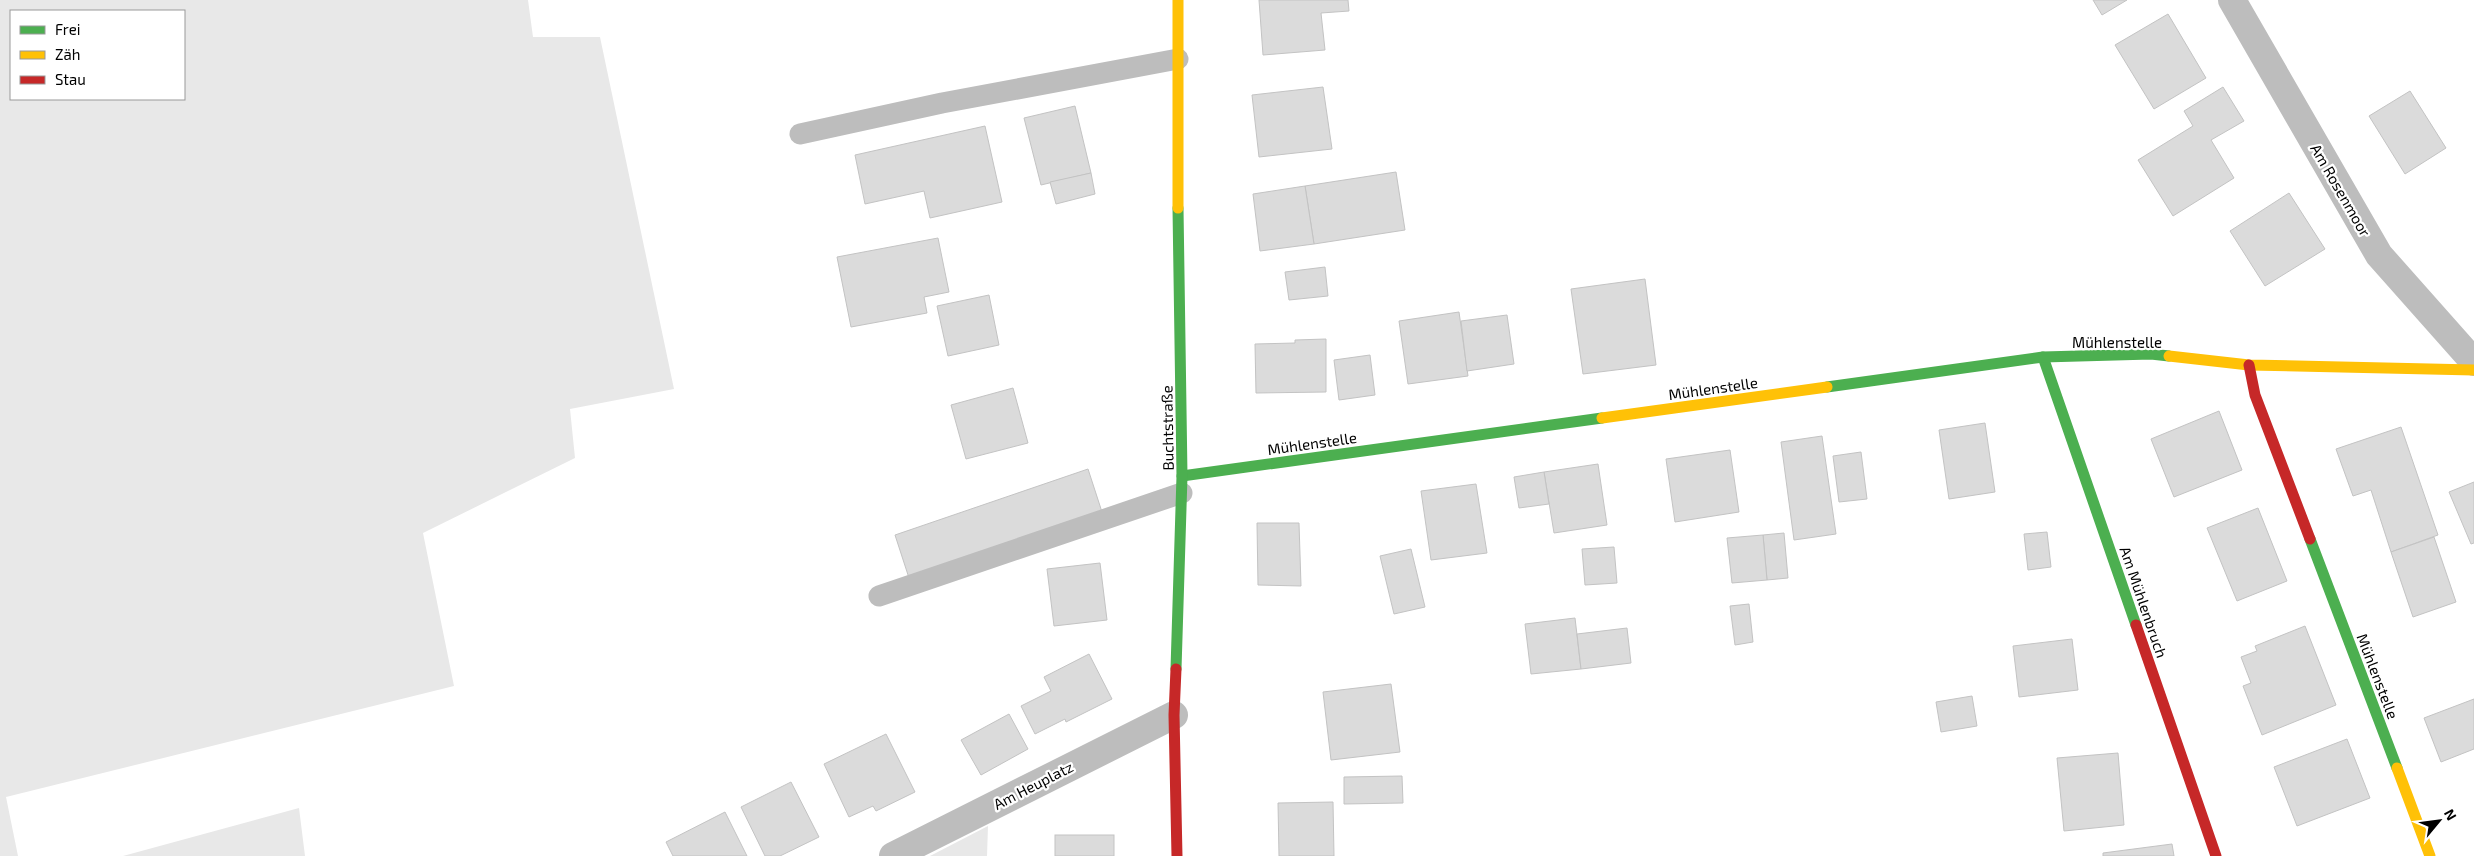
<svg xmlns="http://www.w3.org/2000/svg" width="2474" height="856" font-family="'Exo 2',sans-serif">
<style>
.green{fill:#e8e8e8;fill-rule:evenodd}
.building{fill:#dbdbdb;stroke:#c3c3c3}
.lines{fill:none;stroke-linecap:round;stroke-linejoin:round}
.lane{stroke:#bdbdbd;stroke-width:21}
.street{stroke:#bdbdbd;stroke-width:28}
.fast{stroke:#4caf50;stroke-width:11}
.slow{stroke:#ffc107;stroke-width:11}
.jam{stroke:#c62828;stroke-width:11}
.labels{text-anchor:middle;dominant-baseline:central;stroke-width:4.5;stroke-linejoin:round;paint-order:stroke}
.street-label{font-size:15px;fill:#000;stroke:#fff}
</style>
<rect width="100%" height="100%" fill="#fff"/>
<g class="green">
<path d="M0 0H528L533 37H600L674 389 570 409 575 458 423 533 454 686 6 797 18 856H0ZM11 11H184V99H11Z"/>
<polygon points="299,808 305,856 123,856"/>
<polygon points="988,826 987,856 930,856"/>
</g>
<g class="building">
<polygon points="1259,0 1348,0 1349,11 1321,13 1325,50 1263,55"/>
<polygon points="2093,0 2127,0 2102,15"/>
<polygon points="2168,14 2206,78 2154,109 2115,45"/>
<polygon points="1323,87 1332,149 1259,157 1252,95"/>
<polygon points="2223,87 2244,121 2211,140 2234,178 2173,216 2138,160 2193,126 2184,111"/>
<polygon points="2410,91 2446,148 2405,174 2369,116"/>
<polygon points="1075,106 1091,173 1041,185 1024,118"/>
<polygon points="985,126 1002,202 930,218 924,191 865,204 855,155"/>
<polygon points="1396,172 1405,230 1314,244 1305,186"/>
<polygon points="1091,173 1095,194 1056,204 1050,182"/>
<polygon points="1305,186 1314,244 1260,251 1253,194"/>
<polygon points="2289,193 2325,249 2265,286 2230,231"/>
<polygon points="938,238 949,292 924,297 927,313 851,327 837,257"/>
<polygon points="1325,267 1328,296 1289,300 1285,272"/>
<polygon points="1645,279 1656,365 1583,374 1571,289"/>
<polygon points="989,295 999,345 948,356 937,306"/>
<polygon points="1459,312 1468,376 1408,384 1399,321"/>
<polygon points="1507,315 1514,364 1467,371 1461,321"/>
<polygon points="1326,339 1326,392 1256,393 1255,344 1295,343 1295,340"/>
<polygon points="1370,355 1375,395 1339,400 1334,360"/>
<polygon points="1013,388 1028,443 966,459 951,405"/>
<polygon points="2219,411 2242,470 2174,497 2151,439"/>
<polygon points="1985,423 1995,492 1949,499 1939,430"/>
<polygon points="2401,427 2438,535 2391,552 2371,490 2353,496 2336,449"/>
<polygon points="1822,436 1836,534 1794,540 1781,442"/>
<polygon points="1730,450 1739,512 1675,522 1666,459"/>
<polygon points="1861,452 1867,499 1839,502 1833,456"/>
<polygon points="1598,464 1607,525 1554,533 1544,472"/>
<polygon points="1088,469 1102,512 909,578 895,535"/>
<polygon points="1544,472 1549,504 1519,508 1514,477"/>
<polygon points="2474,482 2474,543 2471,544 2449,492"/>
<polygon points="1476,484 1487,553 1431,560 1421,491"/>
<polygon points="2258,508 2287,581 2237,601 2207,528"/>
<polygon points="1257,523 1299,523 1301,586 1258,585"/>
<polygon points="2047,532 2051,567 2028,570 2024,534"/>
<polygon points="1784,533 1788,578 1767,580 1763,535"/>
<polygon points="1763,535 1767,580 1732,583 1727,538"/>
<polygon points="2434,537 2456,602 2413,617 2391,552"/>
<polygon points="1614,547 1617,583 1585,585 1582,549"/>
<polygon points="1411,549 1425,607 1394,614 1380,556"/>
<polygon points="1100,563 1107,620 1054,626 1047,569"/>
<polygon points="1749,604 1753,642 1735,645 1730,606"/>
<polygon points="1575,618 1581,669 1531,674 1525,624"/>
<polygon points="2305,626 2336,705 2262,735 2243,686 2251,683 2241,657 2257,651 2255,646"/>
<polygon points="1627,628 1631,663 1581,669 1577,634"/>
<polygon points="2072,639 2078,690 2019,697 2013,646"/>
<polygon points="1089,654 1112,699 1066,722 1065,719 1035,734 1021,706 1051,691 1044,677"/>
<polygon points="1391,684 1400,752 1331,760 1323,692"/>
<polygon points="1972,696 1977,726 1941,732 1936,702"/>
<polygon points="2474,699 2474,749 2441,762 2424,718"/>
<polygon points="1009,714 1028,749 981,775 961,740"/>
<polygon points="886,734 915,792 876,811 873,806 849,817 824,764"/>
<polygon points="2347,739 2370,798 2297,826 2274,767"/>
<polygon points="2118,753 2124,825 2064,831 2057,758"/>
<polygon points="1402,776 1403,803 1344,804 1344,777"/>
<polygon points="791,782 819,837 780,856 765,856 741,807"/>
<polygon points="1333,802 1334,856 1279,856 1278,803"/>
<polygon points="725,812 747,856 673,856 666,842"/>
<rect x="1055" y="835" width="59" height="21"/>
<polygon points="2172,844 2174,856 2103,856 2103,853"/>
</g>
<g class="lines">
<g class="lane">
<polyline points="800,134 942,103 1178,59"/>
<polyline points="879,596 1182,493"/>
</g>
<g class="street">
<polyline points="2232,0 2379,255 2474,362"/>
<polyline points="893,856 1174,715"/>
</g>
<g class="fast">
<polyline points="2043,357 2136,625"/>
<polyline points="1827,387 2043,357 2151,354 2169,356"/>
<polyline points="1182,476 1602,418"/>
<polyline points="2310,539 2397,768"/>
<polyline points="1176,669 1182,476 1178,208"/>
</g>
<g class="slow">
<polyline points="1178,0 1178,208"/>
<polyline points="2169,356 2249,365 2474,370"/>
<polyline points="1602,418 1827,387"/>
<polyline points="2397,768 2430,856"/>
</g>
<g class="jam">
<polyline points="2249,365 2255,395 2310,539"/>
<polyline points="2136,625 2216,856"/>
<polyline points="1176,669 1174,715 1177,856"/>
</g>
</g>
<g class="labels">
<g class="street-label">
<text transform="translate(2341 190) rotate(60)">Am Rosenmoor</text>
<text x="2117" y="342">Mühlenstelle</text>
<text transform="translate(1713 388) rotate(-8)">Mühlenstelle</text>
<text transform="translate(1167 428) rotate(-91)">Buchtstraße</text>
<text transform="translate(1312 443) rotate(-8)">Mühlenstelle</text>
<text transform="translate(2144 602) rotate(71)">Am Mühlenbruch</text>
<text transform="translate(2378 676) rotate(69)">Mühlenstelle</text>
<text transform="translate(1033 785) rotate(-27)">Am Heuplatz</text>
</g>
</g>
<rect x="10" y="10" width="175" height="90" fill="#ffffff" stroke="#999999"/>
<rect x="20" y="26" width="25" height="8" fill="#4caf50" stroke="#999999"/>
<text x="55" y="35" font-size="15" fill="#000000">Frei</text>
<rect x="20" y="51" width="25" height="8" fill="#ffc107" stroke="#999999"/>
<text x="55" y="60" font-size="15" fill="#000000">Zäh</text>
<rect x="20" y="76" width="25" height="8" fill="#c62828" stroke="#999999"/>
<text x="55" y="85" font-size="15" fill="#000000">Stau</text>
<g transform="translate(2439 821) rotate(61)" stroke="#ffffff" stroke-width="4" paint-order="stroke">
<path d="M0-4L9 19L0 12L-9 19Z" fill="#000000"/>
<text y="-8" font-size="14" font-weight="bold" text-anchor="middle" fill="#000000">N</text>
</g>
</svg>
